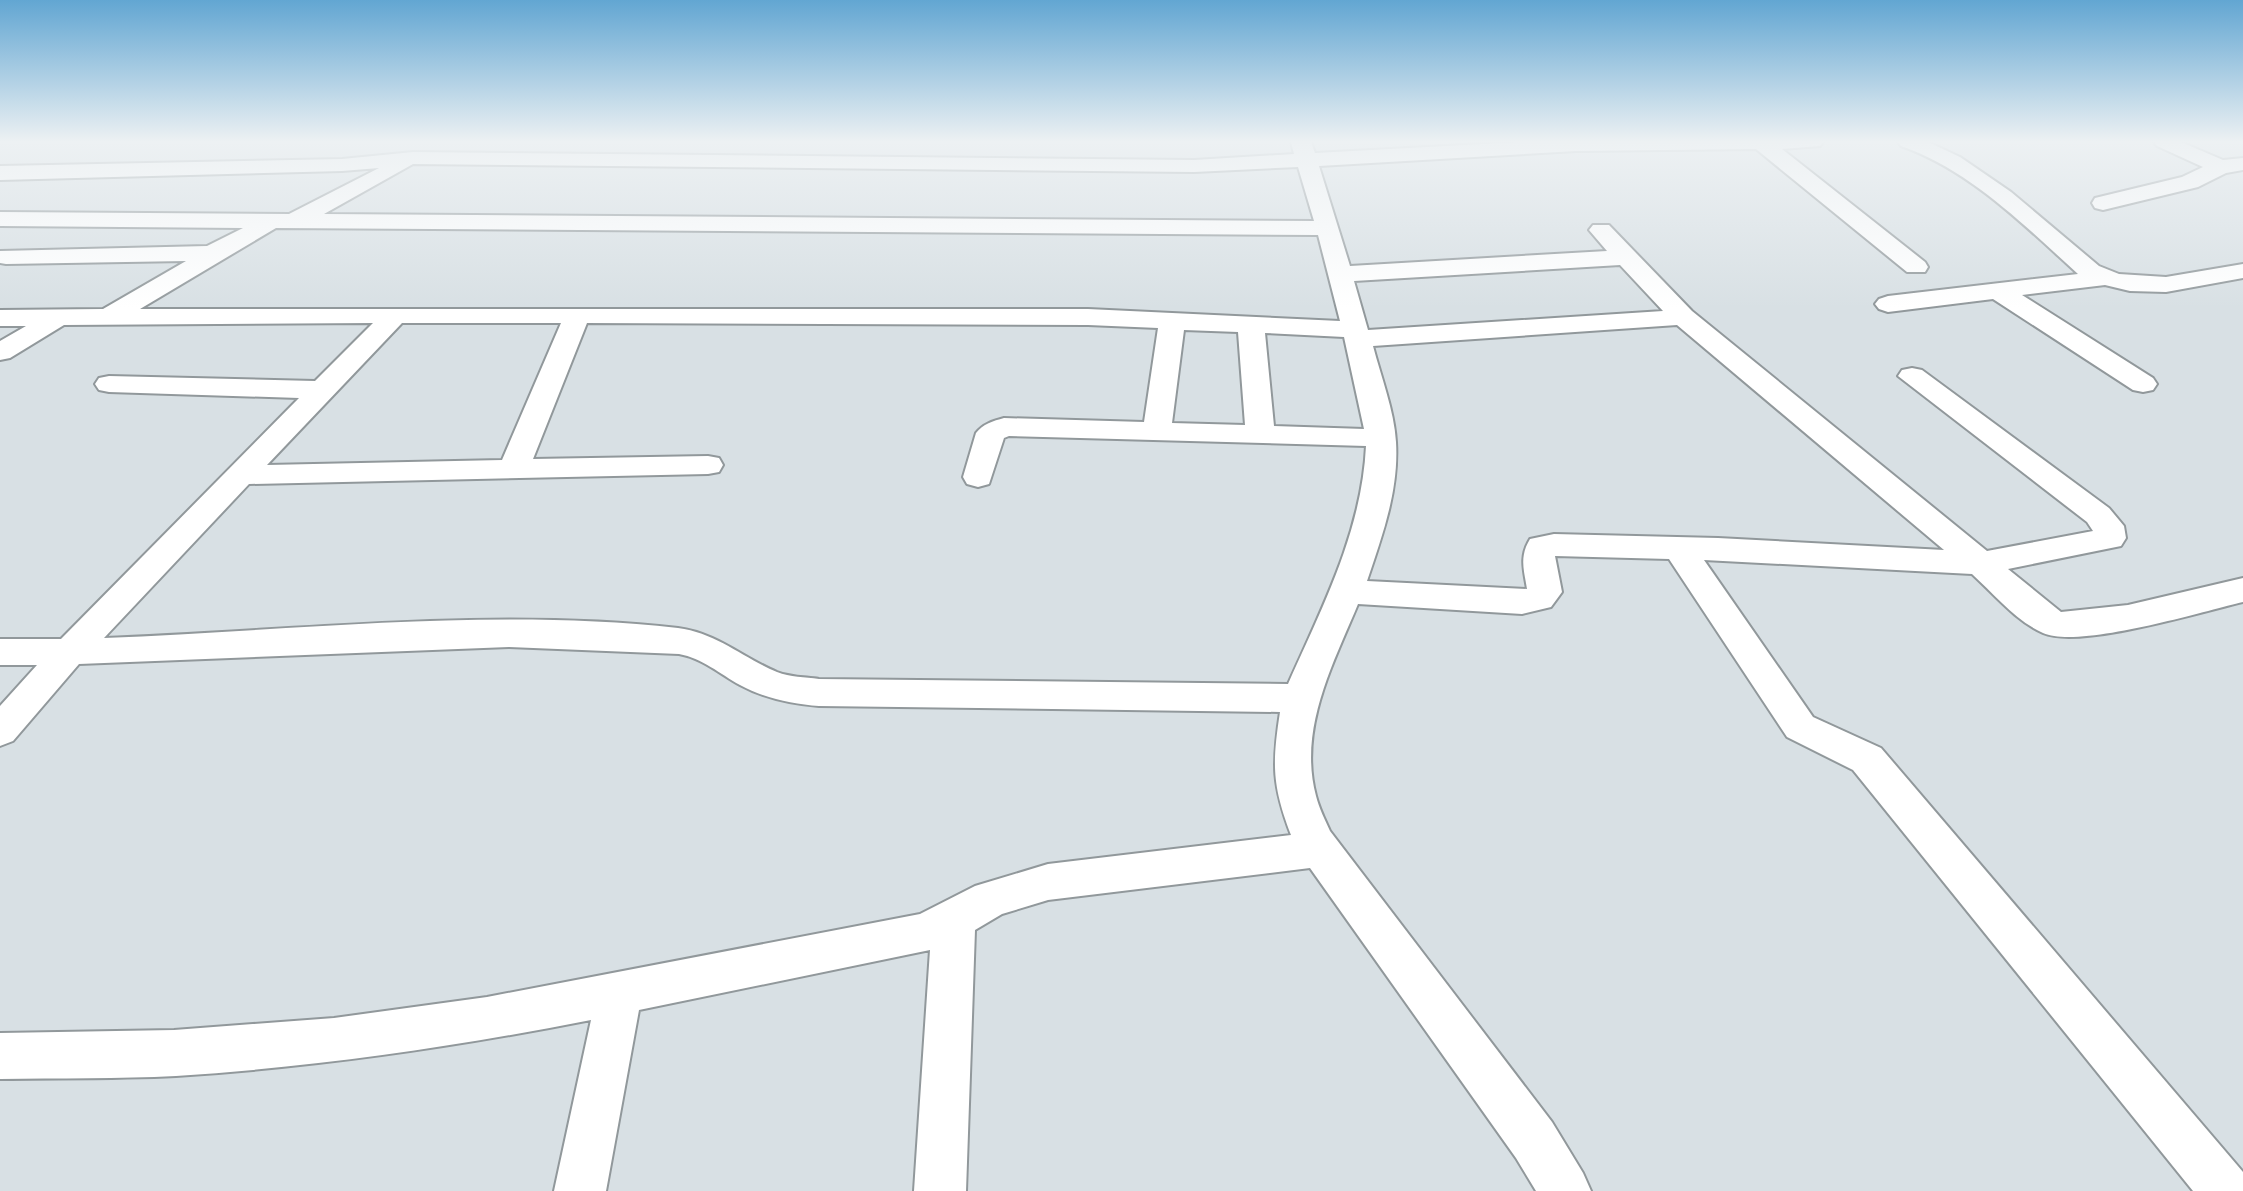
<svg xmlns="http://www.w3.org/2000/svg" width="2243" height="1191" font-family="Ubuntu,sans-serif">
<style>
.lines{fill:none;stroke-linecap:round;stroke-linejoin:round}
.minor-casing{stroke:#91989b;stroke-width:4}
.minor{fill:#fff;fill-rule:evenodd}
</style>
<rect width="100%" height="100%" fill="#d8e0e4"/>
<g class="lines">
<defs>
<g id="minor">
<path d="M1291 142H1311L1315 153 1520 142H1823L1820 146 1782 149 1925 262 1928 267 1925 272H1907L1756 149 1576 151 1319 166 1350 266 1607 251 1589 230 1593 225H1609L1692 311 1987 551 2093 531 2087 522 1898 376 1902 370 1912 368 1922 370 2109 508 2124 526 2126 538 2121 546 2008 569 2061 612 2128 605 2243 578V602C2201 612 2079 649 2043 633 2016 621 1994 594 1972 574L1704 560 1813 717 1881 748 2243 1172V1191H2193L1853 770 1787 737 1669 559 1555 556 1562 592 1551 607 1522 614 1358 604C1333 664 1298 729 1316 796 1319 808 1325 820 1330 831L1552 1122 1583 1173 1591 1191H1536L1516 1158 1310 868 1048 900 1002 914 975 930 966 1191H914L930 950 639 1010 606 1191H554L591 1020C454 1047 316 1067 176 1076 118 1079 59 1078 0 1079V1033L174 1030 334 1018 487 997 920 914 975 886 1048 864 1291 835C1272 785 1272 764 1280 712L819 706C792 704 764 698 740 685 720 674 702 658 679 654L509 647 79 664 13 741 0 746V706L37 665H0V639H61L299 398 109 392 99 390 95 384 99 378 109 376 315 381 373 323 64 325 10 358 0 360V341L26 326H0V310L103 309 186 261 6 264 0 263V251L207 246 243 228 0 226V212L289 214 379 168 342 171 0 180V166L342 159 413 152 1194 160 1294 154ZM413 164 1194 172 1298 167 1314 221 324 214ZM276 228 1318 235 1340 321 1088 309H140ZM1620 265 1663 311 1368 330 1354 281ZM402 323H561L502 460 267 465ZM587 323 1088 325 1158 328 1144 422 1004 418C993 421 983 424 976 433L963 477 967 484 978 487 989 484 1004 438 1009 436 1366 446C1362 531 1322 608 1288 684L819 679C805 677 790 677 777 672 743 658 717 633 678 628 490 607 293 631 104 638L249 484 708 474 719 472 723 465 719 458 708 456 533 459ZM1677 325 1944 550 1718 538 1554 534 1530 539C1519 557 1524 570 1527 589L1367 581C1382 536 1399 491 1396 442 1394 410 1381 377 1373 346ZM1184 330 1238 332 1245 425 1172 423ZM1265 333 1344 337 1364 429 1274 426Z"/>
<path d="M1898 142H1928L1960 157 2011 192 2099 266 2119 274 2166 277 2243 264V278L2166 292 2130 291 2105 285 2022 295 2153 378 2157 384 2153 390 2143 392 2133 390 1993 299 1888 312 1879 309 1875 304 1879 299 1888 296 2078 274C2025 226 1970 170 1901 146Z"/>
<polygon points="2154,142 2181,142 2223,160 2243,158 2243,170 2226,173 2198,187 2103,210 2095,208 2092,203 2095,198 2182,177 2203,167 2157,146"/>
</g>
</defs>
<use href="#minor" class="minor-casing"/>
<use href="#minor" class="minor"/>
</g>
<linearGradient id="sky" x2="0" y2="1"><stop stop-color="#62a6d2"/><stop offset="0.46" stop-color="#edf1f3"/><stop offset="1" stop-color="#edf1f3" stop-opacity="0"/></linearGradient>
<rect width="2243" height="308" fill="url(#sky)"/>
</svg>
